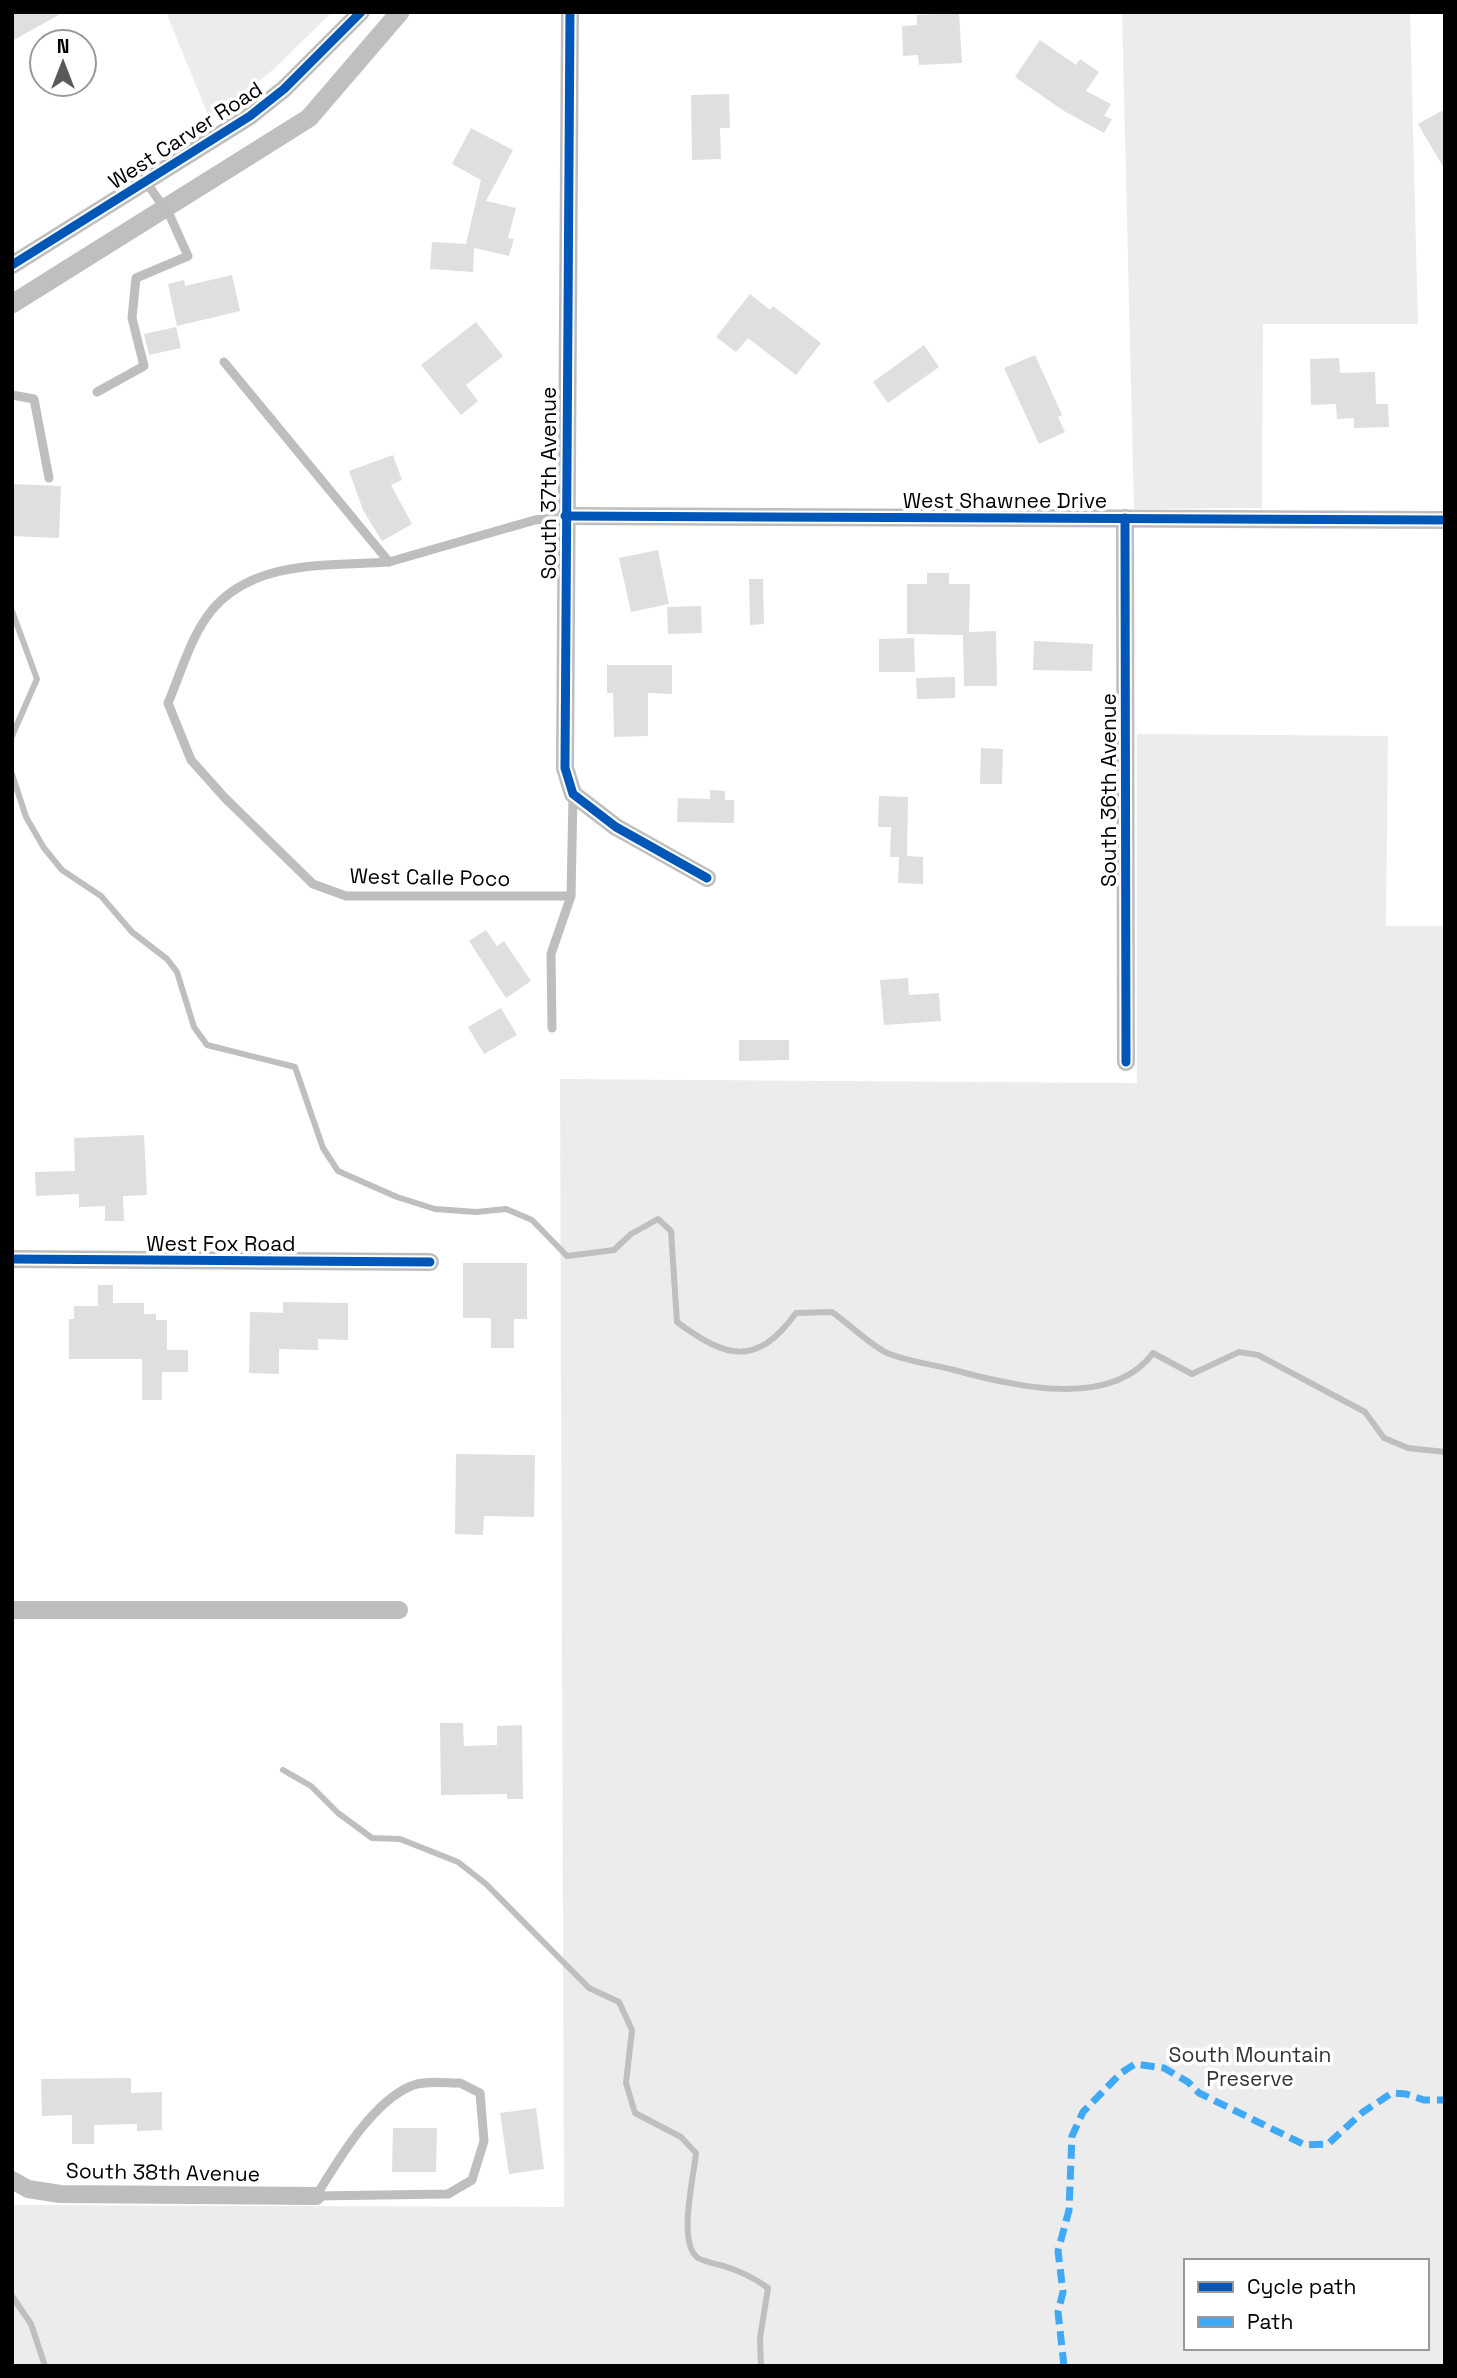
<svg xmlns="http://www.w3.org/2000/svg" width="1457" height="2378" font-family="'Space Grotesk',sans-serif">
<style>
.green{fill:#ececec;fill-rule:evenodd}
.lines{fill:none;stroke-linecap:round;stroke-linejoin:round}
.stream{stroke:#bfbfbf;stroke-width:6}
.canal{stroke:#bfbfbf;stroke-width:19}
.building{fill:#dfdfdf}
.service{stroke:#bebebe;stroke-width:9}
.minor{stroke:#bebebe;stroke-width:18}
.quiet{stroke:#3fa9f5;stroke-width:7;stroke-dasharray:14 7;stroke-linecap:butt}
.cycleway-casing{stroke:#fff;stroke-width:13}
.cycleway{stroke:#0057b8;stroke-width:9}
.labels{text-anchor:middle;dominant-baseline:central;stroke-width:7;stroke-linejoin:round;paint-order:stroke}
.street-label{font-size:21px;fill:#000;stroke:#fff}
.park-label{font-size:21px;fill:#333;stroke:#fff}
</style>
<rect width="100%" height="100%" fill="#fff"/>
<g class="green">
<polygon points="166,12 332,12 274,69 210,120"/>
<polygon points="1122,12 1410,12 1418,324 1263,324 1262,508 1134,509"/>
<path d="M1137 734 1388 736 1386 926H1445V2366H12V2205L564 2207 560 1079 1137 1083ZM1186 2261H1427V2348H1186Z"/>
</g>
<g class="lines">
<g class="stream">
<polyline points="12,611 37,679 12,736"/>
<path d="M12 774 26 817 44 848 62 870 101 896 132 932 167 959 177 972 194 1027 207 1045 295 1067 323 1148 338 1171 397 1197 435 1209 476 1212 506 1209 532 1220 567 1256 614 1250 631 1234 658 1219 671 1231 677 1322C726 1358 756 1368 796 1313L832 1312C848 1323 870 1345 887 1353 909 1362 931 1364 954 1370 1012 1386 1112 1410 1153 1353L1192 1374 1239 1352 1258 1355 1365 1412 1384 1438 1408 1448 1445 1452"/>
<path d="M283 1770 311 1786 338 1813 372 1838 400 1839 458 1862 486 1884 589 1988 619 2002 632 2030 626 2083 635 2113 681 2137 696 2153C694 2177 677 2243 698 2258 705 2262 717 2264 724 2266 741 2272 753 2277 768 2288L760 2338 761 2366"/>
<polyline points="12,2296 31,2324 45,2366"/>
</g>
<polyline class="canal" points="12,304 309,118 400,12"/>
</g>
<g class="building">
<polygon points="12,12 64,12 12,41"/>
<polygon points="959,13 962,63 919,65 918,55 903,56 902,26 917,25 917,15"/>
<polygon points="1040,40 1076,65 1080,59 1099,72 1086,91 1111,104 1104,116 1112,119 1104,133 1064,111 1015,77"/>
<polygon points="729,94 730,128 720,128 721,159 692,160 691,95"/>
<polygon points="1445,109 1445,170 1418,124"/>
<polygon points="471,128 513,150 486,201 516,208 508,238 514,239 509,256 474,248 473,272 430,269 432,242 466,244 481,180 452,164"/>
<polygon points="232,275 240,311 177,326 168,284 184,280 185,286"/>
<polygon points="750,294 770,310 773,306 821,343 796,375 748,338 736,352 716,337"/>
<polygon points="476,322 503,356 466,385 478,401 461,415 421,365"/>
<polygon points="176,327 181,348 149,355 144,334"/>
<polygon points="924,345 939,367 888,403 873,382"/>
<polygon points="1035,355 1062,415 1058,417 1065,432 1039,444 1004,368"/>
<polygon points="1339,358 1340,373 1375,372 1376,404 1388,404 1389,427 1354,428 1354,418 1337,419 1336,404 1311,405 1310,359"/>
<polygon points="393,455 402,480 391,485 412,524 382,541 363,510 349,471"/>
<polygon points="12,484 61,486 59,538 12,536"/>
<polygon points="658,550 669,604 631,612 619,558"/>
<polygon points="927,573 949,573 949,584 970,584 969,632 996,631 997,686 964,686 963,635 907,634 907,584 927,584"/>
<polygon points="749,579 763,579 764,624 750,625"/>
<polygon points="701,606 702,633 668,634 667,607"/>
<polygon points="914,638 915,672 879,672 879,639"/>
<polygon points="1034,641 1093,644 1092,671 1033,670"/>
<polygon points="607,665 672,665 672,694 648,693 648,736 614,737 613,693 607,693"/>
<polygon points="955,677 955,698 917,699 916,678"/>
<polygon points="981,748 1003,749 1002,784 980,784"/>
<polygon points="710,790 725,791 725,800 734,800 734,823 677,822 678,798 710,799"/>
<polygon points="879,796 908,797 907,856 923,857 923,884 898,883 899,857 890,857 891,827 878,827"/>
<polygon points="486,930 497,946 504,941 531,981 506,998 469,941"/>
<polygon points="908,978 909,995 939,993 941,1021 884,1025 880,980"/>
<polygon points="501,1008 517,1035 484,1054 468,1027"/>
<polygon points="739,1040 789,1040 789,1060 739,1061"/>
<polygon points="144,1135 147,1195 123,1196 124,1221 105,1221 105,1206 79,1207 79,1194 36,1196 35,1172 75,1171 74,1138"/>
<polygon points="463,1263 527,1263 527,1319 514,1319 514,1348 491,1348 491,1318 463,1318"/>
<polygon points="98,1285 113,1285 113,1303 144,1303 144,1314 156,1314 156,1320 167,1320 167,1350 188,1350 188,1372 162,1372 162,1400 142,1400 142,1359 69,1359 69,1319 74,1319 74,1306 98,1306"/>
<polygon points="283,1302 348,1303 348,1340 318,1339 318,1350 279,1349 279,1374 249,1373 250,1312 283,1313"/>
<polygon points="456,1454 535,1455 534,1517 484,1516 483,1535 455,1534"/>
<polygon points="440,1723 463,1723 464,1746 497,1745 497,1726 522,1725 523,1799 507,1799 507,1794 441,1795"/>
<polygon points="131,2078 131,2093 162,2092 162,2130 137,2131 137,2124 94,2125 94,2144 72,2144 72,2115 42,2116 41,2079"/>
<polygon points="536,2108 544,2169 509,2174 500,2113"/>
<polygon points="393,2128 437,2128 436,2172 392,2172"/>
</g>
<g class="lines">
<g class="service">
<polyline points="224,362 389,562 535,520 565,516"/>
<polyline points="97,392 144,366 132,318 136,278 188,256 170,216 146,182"/>
<polyline points="12,395 34,399 49,478"/>
<path d="M389 562C330 566 254 559 212 610 191 635 181 673 168 703L191 760 225 798 313 884 346 896H571"/>
<polyline points="552,1028 551,954 571,896 573,796"/>
<path d="M460 2083 480 2093 484 2141 472 2180 448 2194 316 2196C338 2161 371 2103 411 2086 424 2080 446 2083 460 2083Z"/>
</g>
<g class="minor">
<polyline points="570,12 565,768 573,794 616,827 707,878"/>
<polyline points="12,265 250,116 284,89 361,12"/>
<polyline points="565,516 1445,520"/>
<polyline points="1125,518 1126,1062"/>
<polyline points="12,1259 430,1262"/>
<polyline points="12,1610 399,1610"/>
<polyline points="12,2180 28,2189 60,2194 316,2196"/>
</g>
<polyline class="quiet" points="1064,2366 1058,2312 1063,2292 1058,2251 1069,2210 1072,2136 1083,2112 1121,2073 1135,2064 1164,2068 1188,2082 1199,2093 1305,2145 1328,2144 1363,2112 1392,2093 1406,2094 1424,2100 1445,2100"/>
<defs>
<g id="cycleway">
<polyline points="570,12 565,768 573,794 616,827 707,878"/>
<polyline points="12,265 250,116 284,89 361,12"/>
<polyline points="565,516 1445,520"/>
<polyline points="1125,518 1126,1062"/>
<polyline points="12,1259 430,1262"/>
</g>
</defs>
<use href="#cycleway" class="cycleway-casing"/>
<use href="#cycleway" class="cycleway"/>
</g>
<g class="labels">
<g class="street-label">
<text transform="translate(185 135) rotate(-33)">West Carver Road</text>
<text transform="translate(548 483) rotate(-90)">South 37th Avenue</text>
<text x="1005" y="500">West Shawnee Drive</text>
<text transform="translate(1108 790) rotate(-90)">South 36th Avenue</text>
<text transform="translate(430 877) rotate(1)">West Calle Poco</text>
<text x="221" y="1243">West Fox Road</text>
<text transform="translate(163 2172) rotate(1)">South 38th Avenue</text>
</g>
<g class="park-label">
<text x="1250" y="2054">South Mountain<tspan x="1250" dy="24">Preserve</tspan></text>
</g>
</g>
<rect width="1457" height="2378" fill="none" stroke="#000000" stroke-width="28"/>
<rect x="1184" y="2259" width="245" height="91" fill="#ffffff" stroke="#999999" stroke-width="2"/>
<rect x="1198" y="2282" width="35" height="10" fill="#0057b8" stroke="#999999" stroke-width="2"/>
<text x="1247" y="2294" font-size="21" fill="#000000">Cycle path</text>
<rect x="1198" y="2317" width="35" height="10" fill="#3fa9f5" stroke="#999999" stroke-width="2"/>
<text x="1247" y="2329" font-size="21" fill="#000000">Path</text>
<g transform="translate(63 63)"><circle r="33" fill="#ffffff" stroke="#999999" stroke-width="2"/>
<path d="M0-5L12 26L0 18L-12 26Z" fill="#595959"/>
<text y="-10" font-size="19" font-weight="bold" text-anchor="middle" fill="#000000">N</text>
</g>
</svg>
